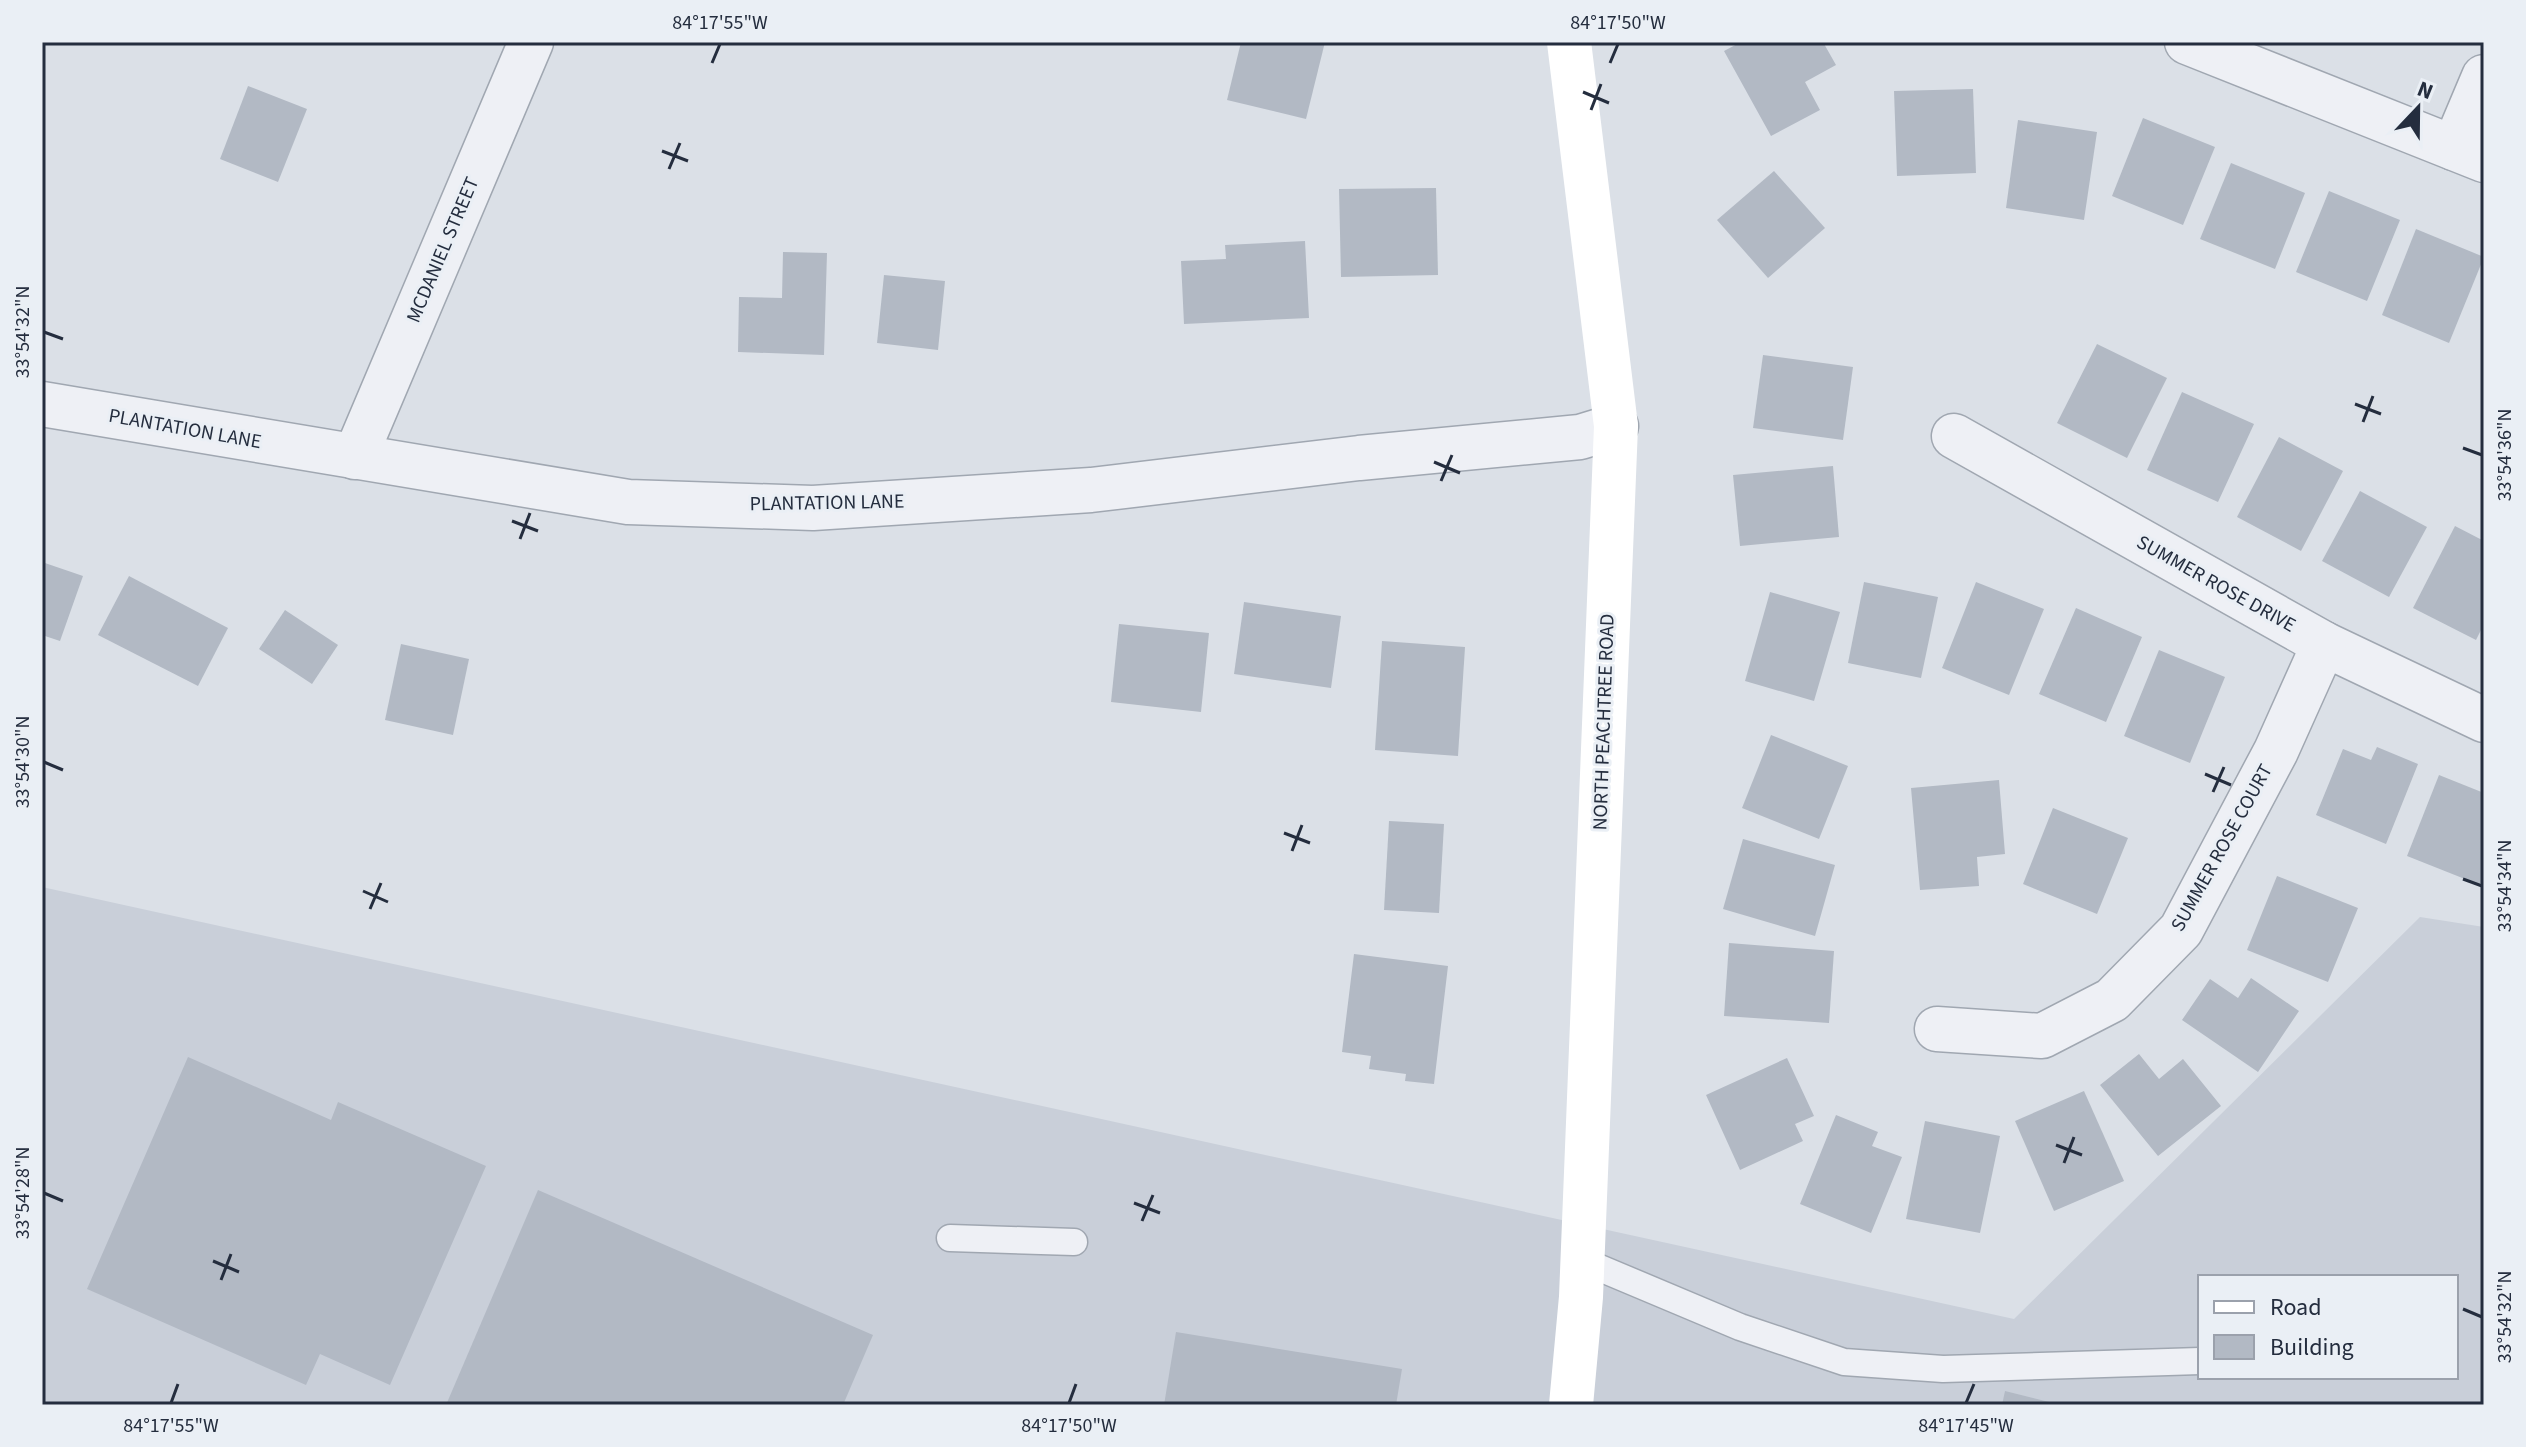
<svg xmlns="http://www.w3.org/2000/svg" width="2526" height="1447" font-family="'Source Sans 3',sans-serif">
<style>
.built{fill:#c9cfd9;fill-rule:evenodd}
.building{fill:#b2b9c4}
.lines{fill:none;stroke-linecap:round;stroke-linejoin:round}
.lane-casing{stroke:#a0a7b1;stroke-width:29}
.street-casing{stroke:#a0a7b1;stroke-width:47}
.lane{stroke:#eef0f5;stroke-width:26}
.street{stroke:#eef0f5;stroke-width:44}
.secondary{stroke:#fff;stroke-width:44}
.ticks{fill:none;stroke:#242d3e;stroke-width:3}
.labels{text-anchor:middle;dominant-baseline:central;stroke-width:6;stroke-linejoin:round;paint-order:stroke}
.street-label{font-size:20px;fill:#242d3e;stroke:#eaeff5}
.neatline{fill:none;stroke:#242d3e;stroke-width:3}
.ticks-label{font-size:20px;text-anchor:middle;fill:#242d3e}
</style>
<rect width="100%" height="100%" fill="#dbe0e7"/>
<path class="built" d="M42 887 2014 1319 2420 917 2484 927V1405H42ZM2200 1277H2456V1377H2200Z"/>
<g class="building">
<polygon points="1241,42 1325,42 1306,119 1227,100"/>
<polygon points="1741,42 1823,42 1836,65 1805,82 1820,110 1771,136 1724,51"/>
<polygon points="248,86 307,109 278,182 220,159"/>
<polygon points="1973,89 1976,173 1897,176 1894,91"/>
<polygon points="2143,118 2215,147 2183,225 2112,196"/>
<polygon points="2018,120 2097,132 2084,220 2006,208"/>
<polygon points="2231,163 2305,193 2275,269 2200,239"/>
<polygon points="1774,171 1825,228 1768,278 1717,220"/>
<polygon points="1436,188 1438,275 1341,277 1339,189"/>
<polygon points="2329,191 2400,220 2367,301 2296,272"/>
<polygon points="2416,229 2484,257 2449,343 2382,315"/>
<polygon points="1305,241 1309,318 1184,324 1181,261 1226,259 1225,245"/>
<polygon points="783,252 827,253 824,355 738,352 739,297 782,298"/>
<polygon points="884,275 945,281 938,350 877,343"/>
<polygon points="2097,344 2167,378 2127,458 2057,423"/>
<polygon points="1763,355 1853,367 1843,440 1753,428"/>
<polygon points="2182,392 2254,424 2218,502 2147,470"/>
<polygon points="2279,437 2343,471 2301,551 2237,517"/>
<polygon points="1833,466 1839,537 1740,546 1733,475"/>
<polygon points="2360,491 2427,527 2389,597 2322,561"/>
<polygon points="2455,526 2484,541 2484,624 2476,640 2413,608"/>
<polygon points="42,562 83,576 60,641 42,635"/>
<polygon points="129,576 228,628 198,686 98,635"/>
<polygon points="1864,582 1938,597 1921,678 1848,663"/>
<polygon points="1976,582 2044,609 2009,695 1942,668"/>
<polygon points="1770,592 1840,612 1814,701 1745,681"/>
<polygon points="1244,602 1341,616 1331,688 1234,674"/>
<polygon points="2076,608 2142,637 2106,722 2039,694"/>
<polygon points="285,610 338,645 312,684 259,649"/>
<polygon points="1119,624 1209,633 1201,712 1111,702"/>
<polygon points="1382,641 1465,647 1458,756 1375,750"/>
<polygon points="401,644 469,659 453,735 385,720"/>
<polygon points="2159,650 2225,677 2190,763 2124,736"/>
<polygon points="1771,735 1848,766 1819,839 1742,808"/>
<polygon points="2377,747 2418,764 2386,844 2316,815 2343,749 2371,760"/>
<polygon points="2439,775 2484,793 2484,875 2480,885 2407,856"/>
<polygon points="1999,780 2005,854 1977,857 1979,886 1920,890 1911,788"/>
<polygon points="2053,808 2128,838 2097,914 2023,884"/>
<polygon points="1389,821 1444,824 1439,913 1384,910"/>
<polygon points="1743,839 1835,865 1815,936 1723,909"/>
<polygon points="2277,876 2358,908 2328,982 2247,950"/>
<polygon points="1729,943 1834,951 1829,1023 1724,1016"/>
<polygon points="1354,954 1448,966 1434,1084 1405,1081 1406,1074 1369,1069 1371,1056 1342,1052"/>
<polygon points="2251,978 2299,1011 2258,1072 2182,1020 2210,979 2238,998"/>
<polygon points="2139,1054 2159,1079 2183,1059 2221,1106 2158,1156 2100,1085"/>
<polygon points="188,1057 331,1120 338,1102 486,1166 390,1385 320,1354 306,1385 87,1289"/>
<polygon points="1787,1058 1814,1116 1795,1124 1803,1141 1740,1170 1706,1095"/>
<polygon points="2084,1091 2124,1181 2054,1211 2015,1121"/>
<polygon points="1836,1115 1878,1132 1872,1146 1902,1157 1871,1233 1800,1204"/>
<polygon points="1925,1121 2000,1136 1980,1233 1906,1219"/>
<polygon points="538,1190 873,1335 843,1405 446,1405"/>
<polygon points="1176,1332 1402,1369 1396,1405 1164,1405"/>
<polygon points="2005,1391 2057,1404 2056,1405 2002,1405"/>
</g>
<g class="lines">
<defs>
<g id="lane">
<polyline points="950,1238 1074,1242"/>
<polyline points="1583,1261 1740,1327 1844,1362 1943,1369 2200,1361"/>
</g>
<g id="street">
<polyline points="2187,42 2484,160"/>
<polyline points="2454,148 2484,77"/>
<polyline points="42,404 628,502 813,508 1091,490 1359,458 1580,437 1616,426"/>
<polyline points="1954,436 2324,644 2484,720"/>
<polyline points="355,457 531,42"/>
<polyline points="1937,1029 2042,1036 2112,1000 2181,930 2276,751 2324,644"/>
</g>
</defs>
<use href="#lane" class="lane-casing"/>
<use href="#street" class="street-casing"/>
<use href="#lane" class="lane"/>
<use href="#street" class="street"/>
<polyline class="secondary" points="1569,42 1616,426 1581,1297 1571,1405"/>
</g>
<path class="ticks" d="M712 63 720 44M1610 63 1618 44M1583 92 1609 103M1591 110 1601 84M662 151 688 161M669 169 680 143M44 332 63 339M2355 404 2381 414M2363 422 2373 396M2463 448 2482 455M1434 462 1460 473M1441 481 1452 455M512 521 538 531M520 539 530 513M44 762 63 770M2205 774 2231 785M2213 792 2224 767M1284 833 1310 843M1292 851 1302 825M2463 879 2482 886M363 891 388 902M370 909 381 883M2056 1145 2082 1155M2064 1163 2074 1137M44 1193 63 1201M1134 1203 1160 1213M1142 1221 1153 1195M213 1261 239 1272M221 1280 231 1254M2463 1309 2482 1317M171 1403 178 1384M1069 1403 1076 1384M1966 1403 1974 1384"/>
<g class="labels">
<g class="street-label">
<text transform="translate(443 250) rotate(-67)">MCDANIEL STREET</text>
<text transform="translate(185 429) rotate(10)">PLANTATION LANE</text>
<text transform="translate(827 503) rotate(-1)">PLANTATION LANE</text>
<text transform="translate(2216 584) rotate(29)">SUMMER ROSE DRIVE</text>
<text transform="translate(1604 722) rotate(-88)">NORTH PEACHTREE ROAD</text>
<text transform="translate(2222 848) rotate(-61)">SUMMER ROSE COURT</text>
</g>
</g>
<rect width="2526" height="1447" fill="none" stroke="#eaeff5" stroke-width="88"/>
<rect x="2198" y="1275" width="260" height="104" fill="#eaeff5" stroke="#9ba1ac" stroke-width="2"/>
<rect x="2214" y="1301" width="40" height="12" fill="#ffffff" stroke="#9ba1ac" stroke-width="2"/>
<text x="2270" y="1315" font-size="24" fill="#242d3e">Road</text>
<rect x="2214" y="1335" width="40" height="24" fill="#b2b9c4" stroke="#9ba1ac" stroke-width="2"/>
<text x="2270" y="1355" font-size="24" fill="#242d3e">Building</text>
<g transform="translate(2418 108) rotate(22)" stroke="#eaeff5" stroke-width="6" paint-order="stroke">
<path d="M0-6L14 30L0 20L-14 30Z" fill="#242d3e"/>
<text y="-12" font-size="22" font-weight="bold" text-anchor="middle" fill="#242d3e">N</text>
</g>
<rect x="44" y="44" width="2438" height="1359" class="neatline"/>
<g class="ticks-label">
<text x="720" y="29">84°17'55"W</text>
<text x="1618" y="29">84°17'50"W</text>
<text transform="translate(22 332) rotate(-90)" y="7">33°54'32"N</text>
<text transform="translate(2504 455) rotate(-90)" y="7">33°54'36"N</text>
<text transform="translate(22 762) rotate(-90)" y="7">33°54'30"N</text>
<text transform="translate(2504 886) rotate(-90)" y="7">33°54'34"N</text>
<text transform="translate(22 1193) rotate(-90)" y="7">33°54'28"N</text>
<text transform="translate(2504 1317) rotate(-90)" y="7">33°54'32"N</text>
<text x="171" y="1432">84°17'55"W</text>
<text x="1069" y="1432">84°17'50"W</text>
<text x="1966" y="1432">84°17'45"W</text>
</g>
</svg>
